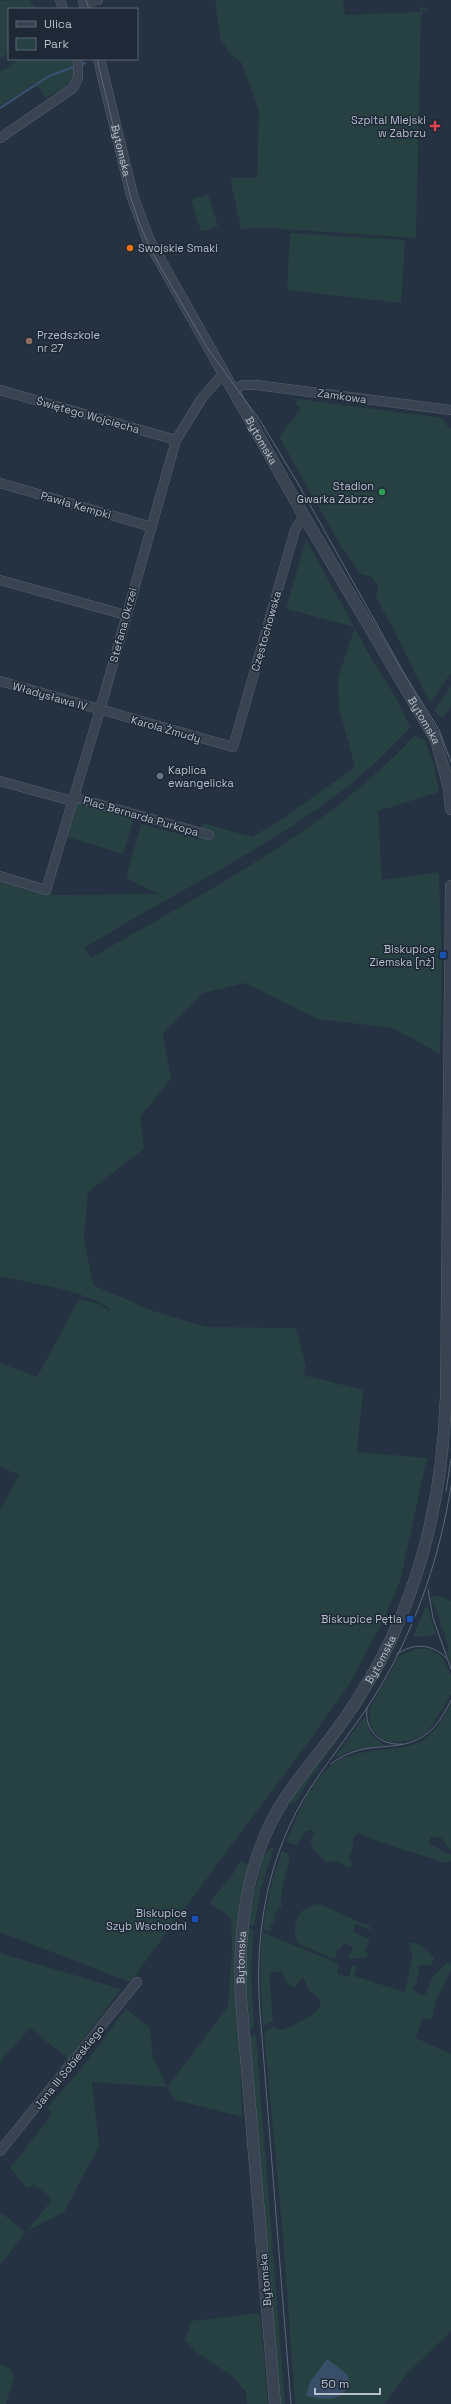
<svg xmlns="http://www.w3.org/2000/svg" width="451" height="2404" font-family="'Space Grotesk',sans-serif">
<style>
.green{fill:#274042}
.water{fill:#384e69}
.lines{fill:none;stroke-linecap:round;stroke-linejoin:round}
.stream{stroke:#384e69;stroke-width:2.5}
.minor-casing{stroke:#57616e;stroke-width:10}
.tertiary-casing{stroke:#57616e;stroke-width:12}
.minor{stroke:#394351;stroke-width:9}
.tertiary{stroke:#394351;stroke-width:11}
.tram{stroke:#5b6878;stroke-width:1}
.health-dot{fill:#e0444e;stroke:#1e2836;stroke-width:1.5}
.food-dot{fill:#e8710a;stroke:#1e2836;stroke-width:1.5}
.education-dot{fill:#8d6e63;stroke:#1e2836;stroke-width:1.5}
.leisure-dot{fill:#2e9e5b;stroke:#1e2836;stroke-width:1.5}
.worship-dot{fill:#6b7280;stroke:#1e2836;stroke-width:1.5}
.transit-dot{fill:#1a4fb4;stroke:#1e2836;stroke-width:1.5}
.labels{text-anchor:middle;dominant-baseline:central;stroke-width:3;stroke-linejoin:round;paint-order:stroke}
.poi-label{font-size:11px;fill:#b6bfcb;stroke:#1e2836;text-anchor:end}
.street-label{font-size:11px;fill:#b6bfcb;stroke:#1e2836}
</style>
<rect width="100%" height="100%" fill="#253241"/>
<g class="green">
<polygon points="29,0 37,9 9,9 9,53 0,59 0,1"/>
<polygon points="215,0 343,0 345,15 420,12 420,7 427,8 427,11 422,10 421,20 416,238 270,228 241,229 230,178 257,178 259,110 241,62 230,54 220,38"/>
<path d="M19 59H74C76 86 66 86 46 98L35 83 0 106V73Z"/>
<polygon points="208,194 218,226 201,232 191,200"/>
<polygon points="290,233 405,240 401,303 287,290"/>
<polygon points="299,399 442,418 448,427 451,428 451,673 430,703 393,628 376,598 378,586 372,577 360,574 341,546 279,437 301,409 295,403"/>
<path d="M306 539 370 656 397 699 410 727C339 809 239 858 145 912 125 924 104 935 85 948L91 958C204 892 324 833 415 735L425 740 434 765 439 792 378 811 382 880 439 872 442 966 440 1054 393 1028 318 1019 245 983 203 993 163 1034 171 1079 140 1117 144 1149 88 1192 84 1237 93 1285 153 1311 206 1327 296 1328 306 1367 303 1375 363 1390 357 1452 427 1458 400 1581 384 1619 350 1683 315 1733 130 1982 0 1932V1510L19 1475 0 1467V1363L37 1377 79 1299 99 1304 109 1311 112 1310C80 1288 37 1285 0 1276V879L55 895 158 894 126 878 141 824 198 839 203 823 252 837 282 819 355 767 339 709 338 678 355 627 286 609Z"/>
<polygon points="451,686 451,706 442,719 434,710"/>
<polygon points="78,804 134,818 123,854 65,836 75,806"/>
<polygon points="438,1596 451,1601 451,1663 446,1651 449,1650 434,1604 431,1603 430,1597"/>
<polygon points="427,1604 436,1635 419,1637 413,1636"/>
<polygon points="398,1636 400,1637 381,1674 360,1708 309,1780 296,1802 290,1805 292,1797 349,1721"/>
<polygon points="415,1649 430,1649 443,1658 451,1675 451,1694 434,1723 424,1735 408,1741 390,1742 381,1738 372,1729 369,1710 398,1657"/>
<path d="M451 1704V1851L441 1838 431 1836 429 1841 430 1844 451 1855V1861L445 1863C417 1853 386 1846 358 1833L353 1838V1849L348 1858 353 1864 350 1868 336 1861 326 1862 313 1849 310 1842 314 1833 311 1830 306 1831 297 1845 286 1842C297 1816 309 1782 333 1764 361 1744 405 1755 426 1738 437 1730 444 1716 451 1704Z"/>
<polygon points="365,1716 371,1734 384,1745 353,1750 334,1758"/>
<polygon points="274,1847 261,1889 254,1926 247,1926 263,1857 269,1849"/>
<path d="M282 1851 290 1855C289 1869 278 1895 282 1905L273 1916 275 1922 270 1927 272 1932 262 1929 273 1877Z"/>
<polygon points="242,1861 249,1865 238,1918 236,1945 242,2117 175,2100 167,2087 92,2082 99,2146 64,2212 26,2232 0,2265 0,2212 26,2232 52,2200 34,2184 27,2189 10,2168 53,2113 47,2108 81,2069 126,2009 150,2027 153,2058 167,2087 228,2007 232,1949 231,1918 209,1903 236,1870 234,1868"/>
<path d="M319 1904 369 1926 373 1931 356 1924 353 1931 370 1940 365 1952 367 1953V1958L350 1959 347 1952 351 1954 353 1947 343 1943 340 1950 336 1951 337 1957 331 1958 297 1943C291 1924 298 1906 319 1904Z"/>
<polygon points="247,1928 254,1930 251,1967 254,2028 250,2029 244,1961"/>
<path d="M262 1932 337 1963 339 1965 337 1972 339 1975 349 1977 352 1965 357 1966 354 1976 405 1992 413 1952 410 1951 411 1946 405 1943C419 1940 426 1949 435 1958L431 1965H420L416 1985 413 1987V1990L422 1996 426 1993C432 1973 436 1975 448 1961L451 1964V1971L435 2002 432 2020 423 2018 416 2038 451 2054V2331L407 2374 384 2404H295L283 2238 264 2033 273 2026 281 2030C289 2027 326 2012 320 2001 317 1995 312 1993 307 1988L305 1979 302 1978 295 1987C285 1985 286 1979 282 1972L276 1971 269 1974 273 2021 263 2026 260 1966Z"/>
<polygon points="0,1953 121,1989 68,2059 30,2028 0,2062"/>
<polygon points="256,2035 285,2404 279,2404 248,2037"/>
<polygon points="260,2313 268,2404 247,2404 246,2392 232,2376 196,2352 185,2340 191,2321"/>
<polygon points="0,2364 10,2369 14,2377 6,2404 0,2404"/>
</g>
<path class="water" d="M327 2359 347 2374 350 2382C343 2403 324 2400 306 2396L310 2382Z"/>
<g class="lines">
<g class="stream">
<polyline points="83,64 85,63"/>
<polyline points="0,108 49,76 76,66"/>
</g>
<defs>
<g id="minor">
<polyline points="60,0 63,9"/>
<polyline points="85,3 98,0"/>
<polyline points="0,138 73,88 78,78 78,59"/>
<polyline points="0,390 176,440"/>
<polyline points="233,390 243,385 256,385 451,410"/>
<polyline points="0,483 152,527"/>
<polyline points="0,580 126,615"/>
<polyline points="0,681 233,747 295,530 304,516"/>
<polyline points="0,781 72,801"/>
<polyline points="73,797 209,835"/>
<polyline points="0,876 46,890 100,710 176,440 202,398 224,373"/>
<polyline points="0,2151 137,1982"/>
</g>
<g id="tertiary">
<polyline points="84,0 86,9"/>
<path id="s1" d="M99 59 132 195 148 239 304 516 436 740 449 788 451 809"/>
<path id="s2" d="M275 2404 241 1998C238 1931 246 1860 282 1803 298 1777 319 1754 337 1729 353 1708 366 1686 379 1663 423 1581 443 1489 446 1396L451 886"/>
</g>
</defs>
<use href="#minor" class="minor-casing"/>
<use href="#tertiary" class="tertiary-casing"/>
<use href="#minor" class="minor"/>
<use href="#tertiary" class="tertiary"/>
<g class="tram">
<polyline points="86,0 89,9"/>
<polyline points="97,59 130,195 140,225 153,254 208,349 261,422 300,487 405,675 439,730 451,762"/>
<polyline points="446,1491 451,1459"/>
<polyline points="428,1589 433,1618 451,1669"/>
<path d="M397 1654C413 1643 432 1643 446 1658"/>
<path d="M367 1708C364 1730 380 1746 402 1744"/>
<path d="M331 1764C376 1728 418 1772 451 1700"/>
<path d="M291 2404 260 2012C254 1934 267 1854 311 1787 335 1751 362 1719 383 1682 418 1621 440 1555 451 1486"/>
</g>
</g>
<path class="health-dot" d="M433 120h4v4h4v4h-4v4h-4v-4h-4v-4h4z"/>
<circle class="food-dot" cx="130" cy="248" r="4"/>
<circle class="education-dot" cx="29" cy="341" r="4"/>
<circle class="leisure-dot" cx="382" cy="492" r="4"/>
<circle class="worship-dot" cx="160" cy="776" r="4"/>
<g class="transit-dot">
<rect x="439" y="951" width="8" height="8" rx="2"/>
<rect x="406" y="1615" width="8" height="8" rx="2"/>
<rect x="191" y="1915" width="8" height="8" rx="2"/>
</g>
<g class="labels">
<g class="poi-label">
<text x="426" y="120">Szpital Miejski<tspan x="426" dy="13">w Zabrzu</tspan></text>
<text x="138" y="248" text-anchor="start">Swojskie Smaki</text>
<text x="37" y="335" text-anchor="start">Przedszkole<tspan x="37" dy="13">nr 27</tspan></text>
<text x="374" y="486">Stadion<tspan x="374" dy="13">Gwarka Zabrze</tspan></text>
<text x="168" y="770" text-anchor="start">Kaplica<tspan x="168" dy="13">ewangelicka</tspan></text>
<text x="435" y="949">Biskupice<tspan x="435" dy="13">Ziemska [nż]</tspan></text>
<text x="402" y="1619">Biskupice Pętla</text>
<text x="187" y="1913">Biskupice<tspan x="187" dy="13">Szyb Wschodni</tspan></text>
</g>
<g class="street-label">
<text stroke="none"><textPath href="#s1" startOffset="94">Bytomska</textPath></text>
<text transform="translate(342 396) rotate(8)">Zamkowa</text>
<text transform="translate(88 415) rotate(16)">Świętego Wojciecha</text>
<text stroke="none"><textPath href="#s1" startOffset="418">Bytomska</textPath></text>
<text transform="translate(76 505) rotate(16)">Pawła Kempki</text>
<text transform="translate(123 625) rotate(-75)">Stefana Okrzei</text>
<text transform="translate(266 631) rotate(-74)">Częstochowska</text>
<text transform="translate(50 696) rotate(16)">Władysława IV</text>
<text stroke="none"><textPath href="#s1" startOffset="742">Bytomska</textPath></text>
<text transform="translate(166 729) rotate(16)">Karola Żmudy</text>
<text transform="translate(141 816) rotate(16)">Plac Bernarda Purkopa</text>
<text stroke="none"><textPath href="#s2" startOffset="784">Bytomska</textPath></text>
<text stroke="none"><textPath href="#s2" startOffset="448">Bytomska</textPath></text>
<text transform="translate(69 2067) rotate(-51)">Jana III Sobieskiego</text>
<text transform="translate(265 2280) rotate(-95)">Bytomska</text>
</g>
</g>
<rect x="8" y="8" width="130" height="52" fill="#1e2836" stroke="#5b6472"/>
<rect x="16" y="21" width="20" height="6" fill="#394351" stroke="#5b6472"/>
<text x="44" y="28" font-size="12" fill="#b6bfcb">Ulica</text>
<rect x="16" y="38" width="20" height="12" fill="#274042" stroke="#5b6472"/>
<text x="44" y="48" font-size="12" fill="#b6bfcb">Park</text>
<path d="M315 2388v6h65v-6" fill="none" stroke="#b6bfcb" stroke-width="2"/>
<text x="321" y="2388" font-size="12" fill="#b6bfcb" stroke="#1e2836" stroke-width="3" paint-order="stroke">50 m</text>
</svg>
